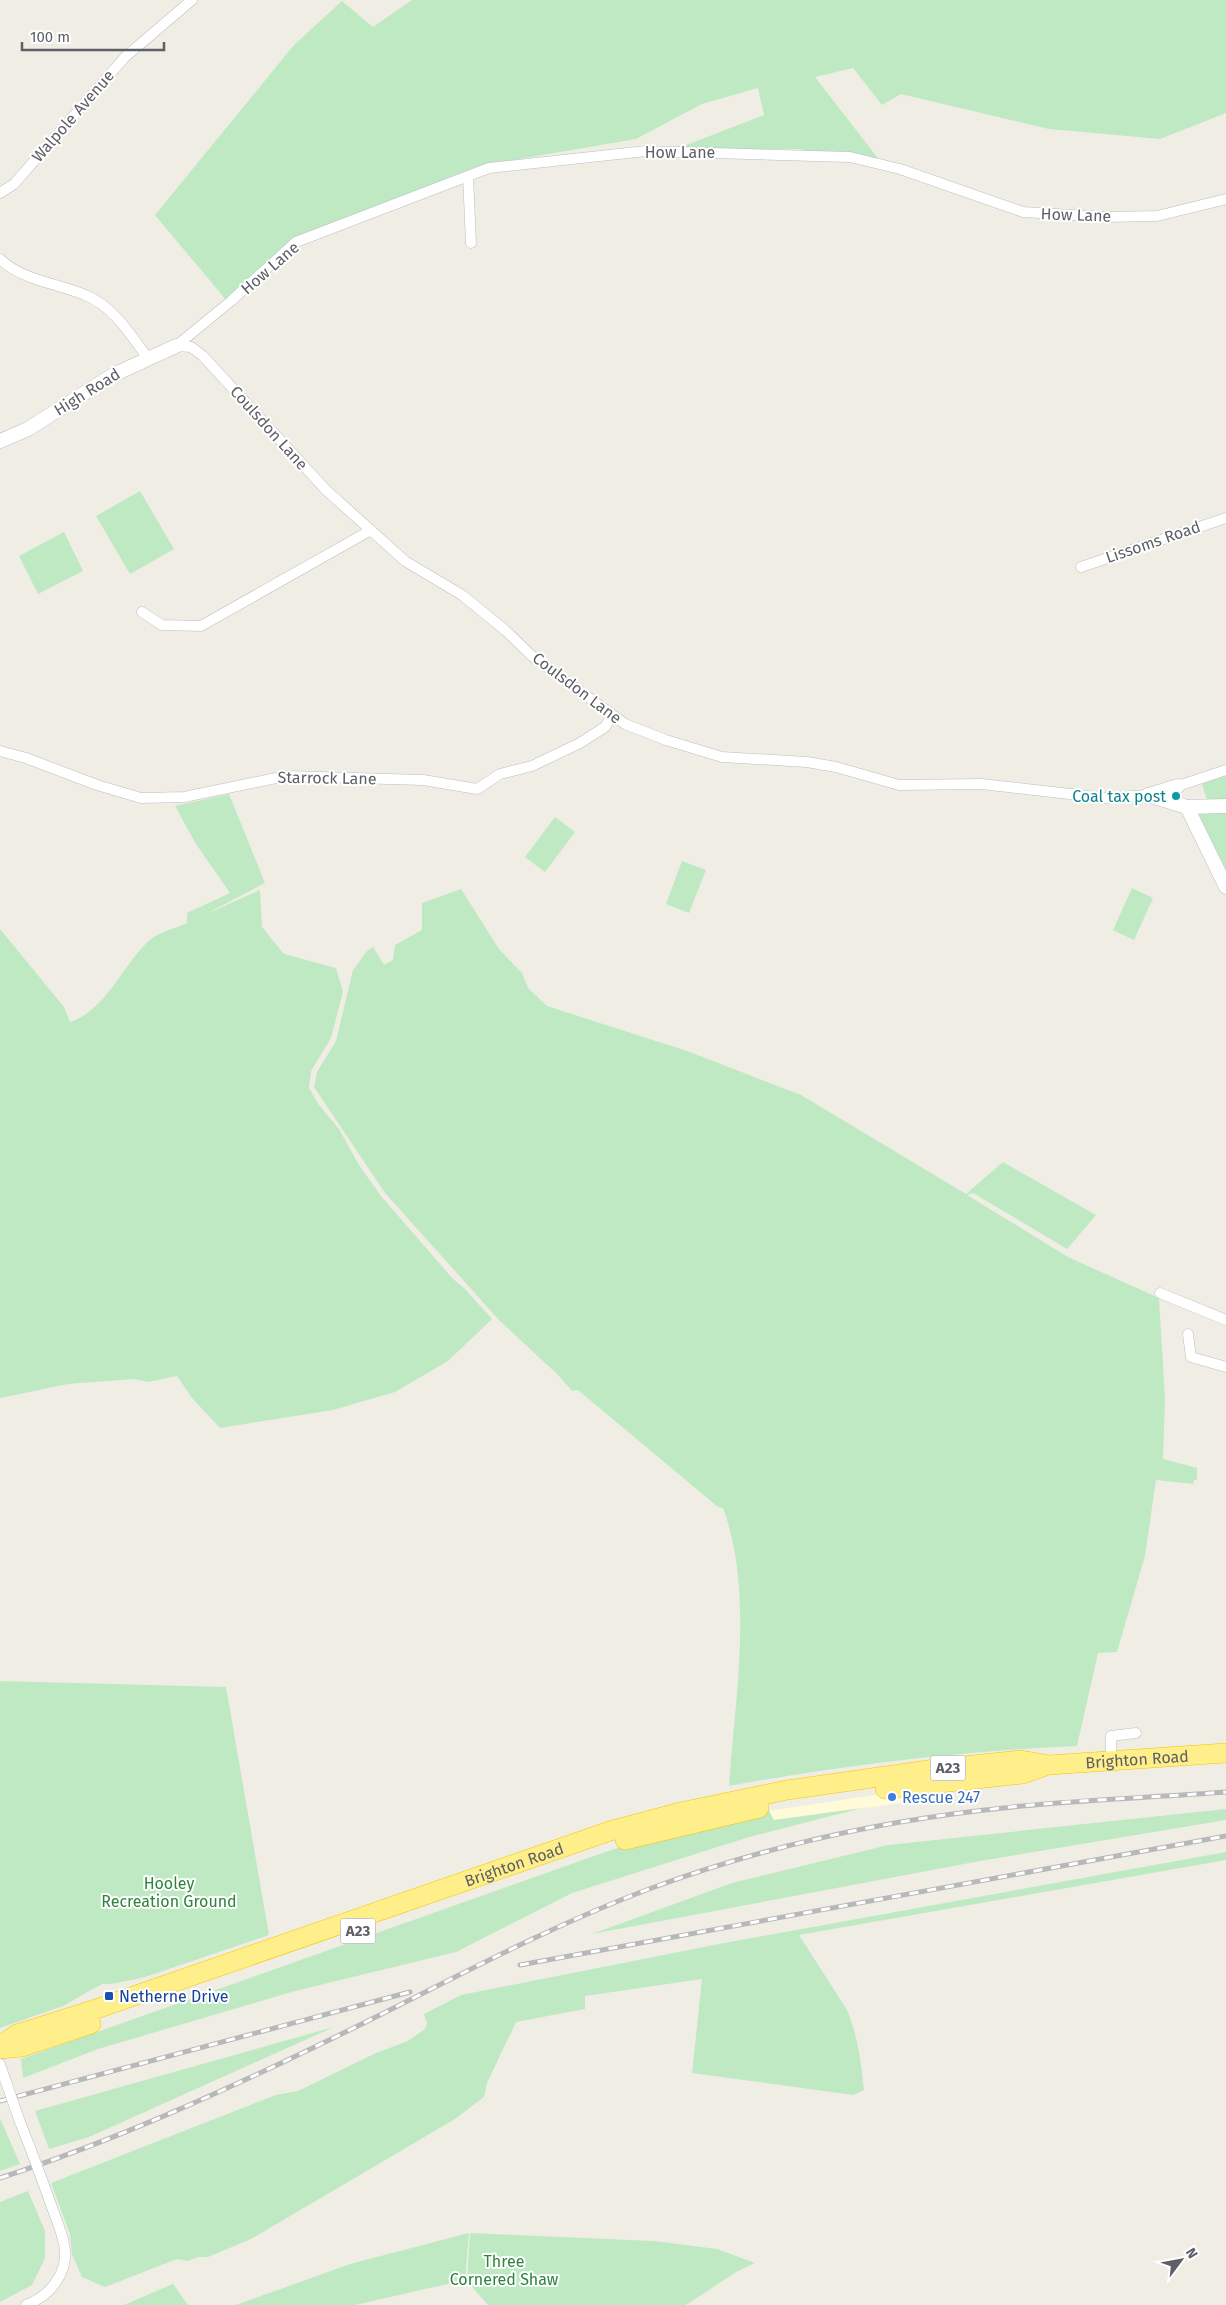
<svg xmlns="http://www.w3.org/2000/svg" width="1226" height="2305" font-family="'Fira Sans',sans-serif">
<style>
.commercial{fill:#fffbd9}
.green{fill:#bee9c3}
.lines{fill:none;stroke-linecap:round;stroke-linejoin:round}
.street-casing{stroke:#bbbdc4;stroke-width:11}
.secondary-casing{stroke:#bcbfc6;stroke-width:15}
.highway-casing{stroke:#f3c400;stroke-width:20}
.street{stroke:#fff;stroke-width:10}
.secondary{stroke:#fff;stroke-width:14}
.highway{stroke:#ffef8b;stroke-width:19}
.rail-casing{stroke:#b7b8b9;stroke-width:5}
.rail{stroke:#fff;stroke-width:3;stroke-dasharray:9;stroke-linecap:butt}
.street-bridge-casing{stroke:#bbbdc4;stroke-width:11;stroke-linecap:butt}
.street-bridge{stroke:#fff;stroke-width:10}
.culture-dot{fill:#0f9aa8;stroke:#fff;stroke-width:2}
.shop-dot{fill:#3f7fe0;stroke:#fff;stroke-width:2}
.transit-dot{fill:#1a4fb4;stroke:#fff;stroke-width:2}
.labels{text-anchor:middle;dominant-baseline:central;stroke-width:4;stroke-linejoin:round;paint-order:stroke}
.shield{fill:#fff;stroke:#8d8f94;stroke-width:1}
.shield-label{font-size:15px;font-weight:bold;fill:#5c5f66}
.street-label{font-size:16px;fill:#5c5f66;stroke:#fff}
.culture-label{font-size:16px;fill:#0d838f;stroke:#fff;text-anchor:end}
.shop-label{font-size:16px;fill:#366cbe;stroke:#fff;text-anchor:start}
.park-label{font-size:16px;fill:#2d833b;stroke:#fff}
.transit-label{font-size:16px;fill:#164399;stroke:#fff;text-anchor:start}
</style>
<rect width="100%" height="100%" fill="#f0eee4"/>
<polygon class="commercial" points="901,1791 903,1803 773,1820 769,1811"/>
<g class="green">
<polygon points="412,0 1226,0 1226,113 1160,139 1049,129 901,94 882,105 853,68 815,77 884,166 800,149 676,149 764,115 758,88 702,104 636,139 490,164 452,176 295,241 227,301 155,215 294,45 342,1 373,27"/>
<polygon points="140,491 174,549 130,574 96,516"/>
<polygon points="64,532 83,571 38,594 19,556"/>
<polygon points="1226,775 1226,799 1207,800 1202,784"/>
<path d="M229 794 265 883 204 915 260 890 262 927 284 954 336 968 343 992 331 1038 311 1071 309 1088 319 1105 339 1129 359 1165 381 1196 452 1278 465 1289 492 1319 448 1361 395 1392 333 1410 220 1428 192 1398 177 1376 148 1382 134 1379 68 1384 0 1398V929L64 1007 70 1022C107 1010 123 963 151 939 160 932 176 928 187 923V913L230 893 196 844 175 806Z"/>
<polygon points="1196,812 1226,813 1226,874"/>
<polygon points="555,817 575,832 545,872 525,857"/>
<polygon points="682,861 706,870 689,913 666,904"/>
<polygon points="1132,888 1153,898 1134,940 1113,930"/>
<path d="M461 889 499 949 522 973 528 988 547 1006 687 1051 801 1095 966 1194 1003 1162 1096 1215 1067 1249 973 1193 967 1195 1068 1257 1159 1298 1165 1399 1163 1459 1197 1468V1480H1194L1193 1484 1156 1480 1145 1556 1117 1652 1098 1653 1077 1746C961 1751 844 1765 729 1786 735 1699 754 1591 723 1508L718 1507 578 1390 572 1391 557 1374 499 1320 385 1193 314 1087 317 1072 336 1041 353 970 367 951 373 947 384 965 393 960 395 945 422 930V903Z"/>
<polygon points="0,1681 226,1687 269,1935 142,1978 111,1984 102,1984 63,2006 0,2028"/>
<polygon points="862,1808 746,1838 572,1893 456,1952 295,1991 98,2049 23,2078 21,2059 614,1849 769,1811 774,1820"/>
<polygon points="1226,1809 1226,1820 980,1861 592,1934 732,1883 888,1845"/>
<path d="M1226 1852V1860L799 1935 847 2010C858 2036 861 2062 864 2090L853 2095 692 2073 702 1979 585 1996V2009L516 2022 487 2083 484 2097 455 2119 251 2239 208 2257H198L188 2261 177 2259 105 2287 82 2277 72 2254 70 2234 51 2183 276 2095 298 2091 376 2053 408 2041 425 2029 427 2023 424 2014 461 1995 719 1944Z"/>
<polygon points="334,2027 89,2137 49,2149 35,2111"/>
<polygon points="0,2118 20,2164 0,2171"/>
<polygon points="28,2191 45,2231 45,2258 32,2285 0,2302 0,2202"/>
<polygon points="469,2233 465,2280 355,2305 236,2305 350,2264"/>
<polygon points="470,2233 654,2241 717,2249 755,2263 736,2272 686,2305 488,2305 467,2281"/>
<polygon points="173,2284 188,2305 124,2305"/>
</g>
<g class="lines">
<defs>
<g id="street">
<polyline points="468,176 471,243"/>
<polyline points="0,193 14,184 125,57 192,0"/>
<path d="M0 259C23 281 57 283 85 295 113 306 130 334 147 357"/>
<polyline points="176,346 191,347 203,356 326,490 405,561 462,595 505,630 533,657 625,724 666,740 722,757 807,762 836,767 899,785 982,784 1105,798 1148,795"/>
<polyline points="176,346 231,301 296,242 489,168 646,151 850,157 900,169 1023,212 1105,217 1157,216 1226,199"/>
<polyline points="1081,567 1226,518"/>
<polyline points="142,612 162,625 201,626 371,530"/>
<polyline points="0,751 26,758 97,785 141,798 184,797 286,776 423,780 477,789 500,774 532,766 580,743 605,727 612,716"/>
<polyline points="1178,786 1226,770"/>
<polyline points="1160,1293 1226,1320"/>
<polyline points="1188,1334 1191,1357 1226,1367"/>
<polyline points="1111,1762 1111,1736 1136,1733"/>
<polyline points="0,2064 5,2079"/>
<polyline points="20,2122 31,2150"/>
<path d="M26 2305C50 2296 70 2272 64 2244 61 2228 53 2212 48 2196"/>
</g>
<g id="secondary">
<polyline points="0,441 28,429 113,375 176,346"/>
<polyline points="1148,795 1187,807 1226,806"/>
<polyline points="1149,795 1178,786"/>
<polyline points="1187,807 1226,887"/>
</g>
<g id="highway">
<polyline points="885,1789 1022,1774 1048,1765"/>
<polyline points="625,1840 759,1808"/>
<path id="s1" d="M0 2046 17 2034 99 2008 610 1831 681 1812 787 1790 935 1769 1021 1760 1049 1765 1226 1753"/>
<polyline points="0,2049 22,2047 91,2024"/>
</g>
</defs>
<use href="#street" class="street-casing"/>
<use href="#secondary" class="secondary-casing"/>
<use href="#highway" class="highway-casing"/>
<use href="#street" class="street"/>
<use href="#secondary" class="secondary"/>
<use href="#highway" class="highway"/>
<defs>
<g id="rail">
<polyline points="520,1965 1226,1836"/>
<polyline points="0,2101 410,1992"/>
<path d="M0 2178C111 2142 220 2093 325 2042 433 1990 537 1931 649 1889 757 1849 871 1823 985 1810 1065 1800 1146 1798 1226 1792"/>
</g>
</defs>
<use href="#rail" class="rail-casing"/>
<use href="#rail" class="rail"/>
<defs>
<g id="street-bridge">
<polyline points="5,2079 20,2122"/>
<polyline points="31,2150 48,2196"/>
</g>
</defs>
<use href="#street-bridge" class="street-bridge-casing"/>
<use href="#street-bridge" class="street-bridge"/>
</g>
<circle class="culture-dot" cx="1176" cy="796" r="5"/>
<circle class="shop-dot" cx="892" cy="1797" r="5"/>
<rect class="transit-dot" x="104" y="1991" width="10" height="10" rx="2.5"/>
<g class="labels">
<g class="shield">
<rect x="930.5" y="1755.5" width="35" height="25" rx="4"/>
<rect x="340.5" y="1918.5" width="35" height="25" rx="4"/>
</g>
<g class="shield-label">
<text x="948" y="1768">A23</text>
<text x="358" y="1931">A23</text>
</g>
<g class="street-label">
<text transform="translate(73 116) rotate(-49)">Walpole Avenue</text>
<text x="680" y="152">How Lane</text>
<text transform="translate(1076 215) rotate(2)">How Lane</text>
<text transform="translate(270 268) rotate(-41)">How Lane</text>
<text transform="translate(87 392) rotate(-32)">High Road</text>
<text transform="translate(269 428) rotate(48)">Coulsdon Lane</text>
<text transform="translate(1153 542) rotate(-19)">Lissoms Road</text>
<text transform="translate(577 688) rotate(37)">Coulsdon Lane</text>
<text transform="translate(327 778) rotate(1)">Starrock Lane</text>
<text stroke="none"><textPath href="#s1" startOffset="1182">Brighton Road</textPath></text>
<text stroke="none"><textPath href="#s1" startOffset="546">Brighton Road</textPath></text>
</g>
<g class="culture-label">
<text x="1166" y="796">Coal tax post</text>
</g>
<g class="shop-label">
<text x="902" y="1797">Rescue 247</text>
</g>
<g class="park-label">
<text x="169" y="1883">Hooley<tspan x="169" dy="18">Recreation Ground</tspan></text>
<text x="504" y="2261">Three<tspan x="504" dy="18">Cornered Shaw</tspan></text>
</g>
<g class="transit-label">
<text x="119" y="1996">Netherne Drive</text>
</g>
</g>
<g transform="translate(1181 2260) rotate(58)" stroke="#ffffff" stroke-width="4" paint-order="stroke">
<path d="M0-4L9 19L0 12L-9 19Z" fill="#5c5f66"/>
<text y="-8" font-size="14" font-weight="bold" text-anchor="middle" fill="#5c5f66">N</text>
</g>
<path d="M22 42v8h142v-8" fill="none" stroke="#5c5f66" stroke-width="2.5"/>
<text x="30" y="42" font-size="15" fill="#5c5f66" stroke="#ffffff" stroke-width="4" paint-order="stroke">100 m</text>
</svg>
